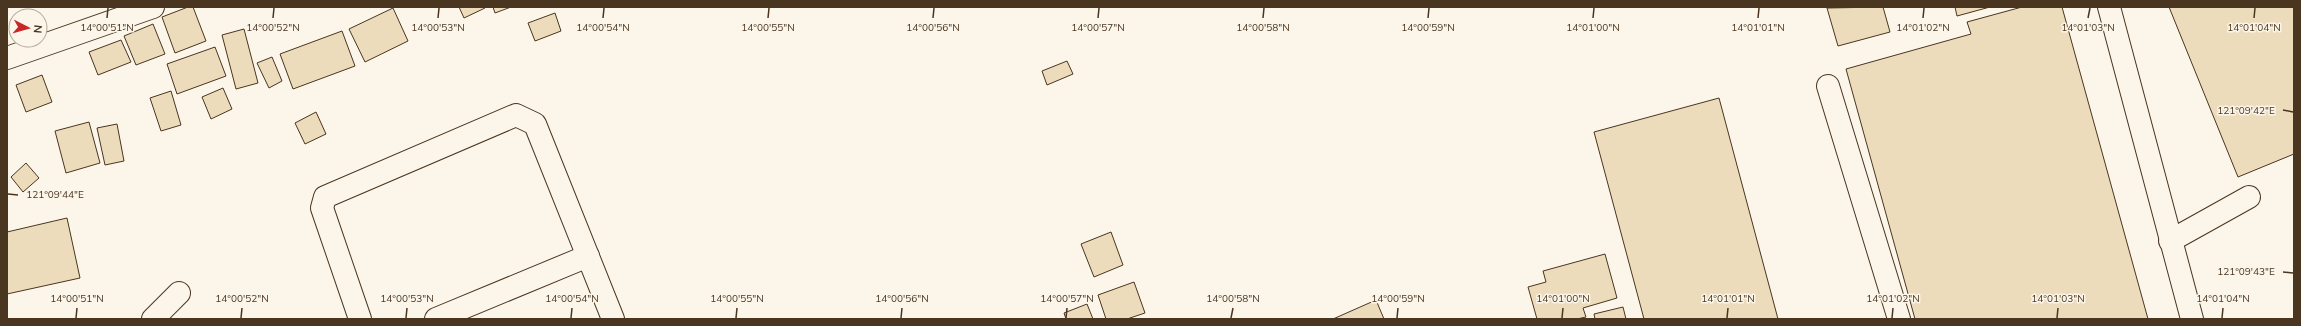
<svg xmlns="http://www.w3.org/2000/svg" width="2301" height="326" font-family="Mulish,sans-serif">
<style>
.building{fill:#ecdcbc;stroke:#4a3520}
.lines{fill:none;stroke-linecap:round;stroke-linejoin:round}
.minor-casing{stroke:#4a3520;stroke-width:24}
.minor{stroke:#fbf6e9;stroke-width:22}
.ticks{fill:none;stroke:#4a3520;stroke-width:1.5}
.ticks-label{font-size:10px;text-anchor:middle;fill:#4a3520;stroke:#fbf6e9;stroke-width:3;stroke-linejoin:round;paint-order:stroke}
</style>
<rect width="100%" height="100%" fill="#fbf6e9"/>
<g class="building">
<polygon points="188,7 193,7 206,41 175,53 162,17"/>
<polygon points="459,7 484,7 485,8 464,18"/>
<polygon points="493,7 511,7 495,13"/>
<polygon points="1883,7 1890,32 1838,46 1827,8"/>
<polygon points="1955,7 1990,7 1957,16"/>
<polygon points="2022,7 2062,7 2148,319 1915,319 1846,69 1971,34 1967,22"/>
<polygon points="2169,7 2294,7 2294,154 2238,177"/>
<polygon points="393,8 408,41 365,62 349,29"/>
<polygon points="555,13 561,31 535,41 528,23"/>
<polygon points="153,24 165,54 136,65 124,36"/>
<polygon points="244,29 258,83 236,89 222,35"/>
<polygon points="342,31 355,66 293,89 280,54"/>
<polygon points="121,40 131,62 98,75 89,52"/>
<polygon points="215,47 226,76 177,94 167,64"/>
<polygon points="272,57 282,81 269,88 257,63"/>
<polygon points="1067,61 1073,74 1047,85 1042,71"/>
<polygon points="42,75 52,102 26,112 16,85"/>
<polygon points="223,88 232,109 211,119 202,97"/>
<polygon points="171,91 181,125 161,131 150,98"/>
<polygon points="1719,98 1778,319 1644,319 1594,132"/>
<polygon points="316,112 326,134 305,144 295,123"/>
<polygon points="89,122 100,163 66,173 55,131"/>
<polygon points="117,124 124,161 105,165 97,128"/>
<polygon points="26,163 39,178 23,192 11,177"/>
<polygon points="67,218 80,278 7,294 7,232"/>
<polygon points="1111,232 1123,265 1094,277 1081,244"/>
<polygon points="1605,254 1617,298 1583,308 1586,317 1577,319 1537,319 1528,287 1546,282 1543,271"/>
<polygon points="1134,282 1145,313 1127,319 1106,319 1098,295"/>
<polygon points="1376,300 1384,319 1333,319"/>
<polygon points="1087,304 1093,319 1066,319 1064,313"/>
<polygon points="1623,307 1626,319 1595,319 1594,314"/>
</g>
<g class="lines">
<defs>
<g id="minor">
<polyline points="2109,7 2192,319"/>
<polyline points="7,58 153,7"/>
<polyline points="1828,86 1899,319"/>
<polyline points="2170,241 2249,197"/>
<polyline points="153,319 179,293"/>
<polyline points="360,319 322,208 325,197 516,115 535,124 613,319"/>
<polyline points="436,319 588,256"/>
</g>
</defs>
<use href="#minor" class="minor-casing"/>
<use href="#minor" class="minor"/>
</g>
<path class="ticks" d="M107 18 108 8M273 18 274 8M438 18 439 8M603 18 604 8M768 18 769 8M933 18 934 8M1098 18 1099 8M1263 18 1264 8M1428 18 1429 8M1593 18 1594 8M1758 18 1759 8M1923 18 1924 8M2088 18 2090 8M2254 18 2255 8M2283 110 2293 112M8 194 18 195M2283 272 2293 273M76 318 77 308M241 318 242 308M406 318 407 308M571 318 572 308M736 318 737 308M901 318 902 308M1066 318 1067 308M1231 318 1233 308M1397 318 1398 308M1562 318 1563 308M1727 318 1728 308M1892 318 1893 308M2057 318 2058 308M2222 318 2223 308"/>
<g class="ticks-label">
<text x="107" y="31">14°00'51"N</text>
<text x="273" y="31">14°00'52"N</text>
<text x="438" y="31">14°00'53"N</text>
<text x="603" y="31">14°00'54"N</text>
<text x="768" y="31">14°00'55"N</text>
<text x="933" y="31">14°00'56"N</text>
<text x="1098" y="31">14°00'57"N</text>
<text x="1263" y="31">14°00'58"N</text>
<text x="1428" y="31">14°00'59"N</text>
<text x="1593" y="31">14°01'00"N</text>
<text x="1758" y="31">14°01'01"N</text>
<text x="1923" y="31">14°01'02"N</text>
<text x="2088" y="31">14°01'03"N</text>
<text x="2254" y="31">14°01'04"N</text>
<text x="2246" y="114">121°09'42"E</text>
<text x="55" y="198">121°09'44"E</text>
<text x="2246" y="275">121°09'43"E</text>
<text x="77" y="302">14°00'51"N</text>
<text x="242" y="302">14°00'52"N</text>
<text x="407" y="302">14°00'53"N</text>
<text x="572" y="302">14°00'54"N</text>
<text x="737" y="302">14°00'55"N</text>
<text x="902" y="302">14°00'56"N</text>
<text x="1067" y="302">14°00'57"N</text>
<text x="1233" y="302">14°00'58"N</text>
<text x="1398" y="302">14°00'59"N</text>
<text x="1563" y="302">14°01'00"N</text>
<text x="1728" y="302">14°01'01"N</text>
<text x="1893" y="302">14°01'02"N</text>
<text x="2058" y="302">14°01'03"N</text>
<text x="2223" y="302">14°01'04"N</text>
</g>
<rect width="2301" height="326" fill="none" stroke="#4a3520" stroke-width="16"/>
<g transform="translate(28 28) rotate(96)"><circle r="19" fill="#fbf6e9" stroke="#b4a999"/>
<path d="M0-3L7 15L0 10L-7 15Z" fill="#c62828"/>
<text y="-6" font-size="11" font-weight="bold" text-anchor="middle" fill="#4a3520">N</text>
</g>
</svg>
